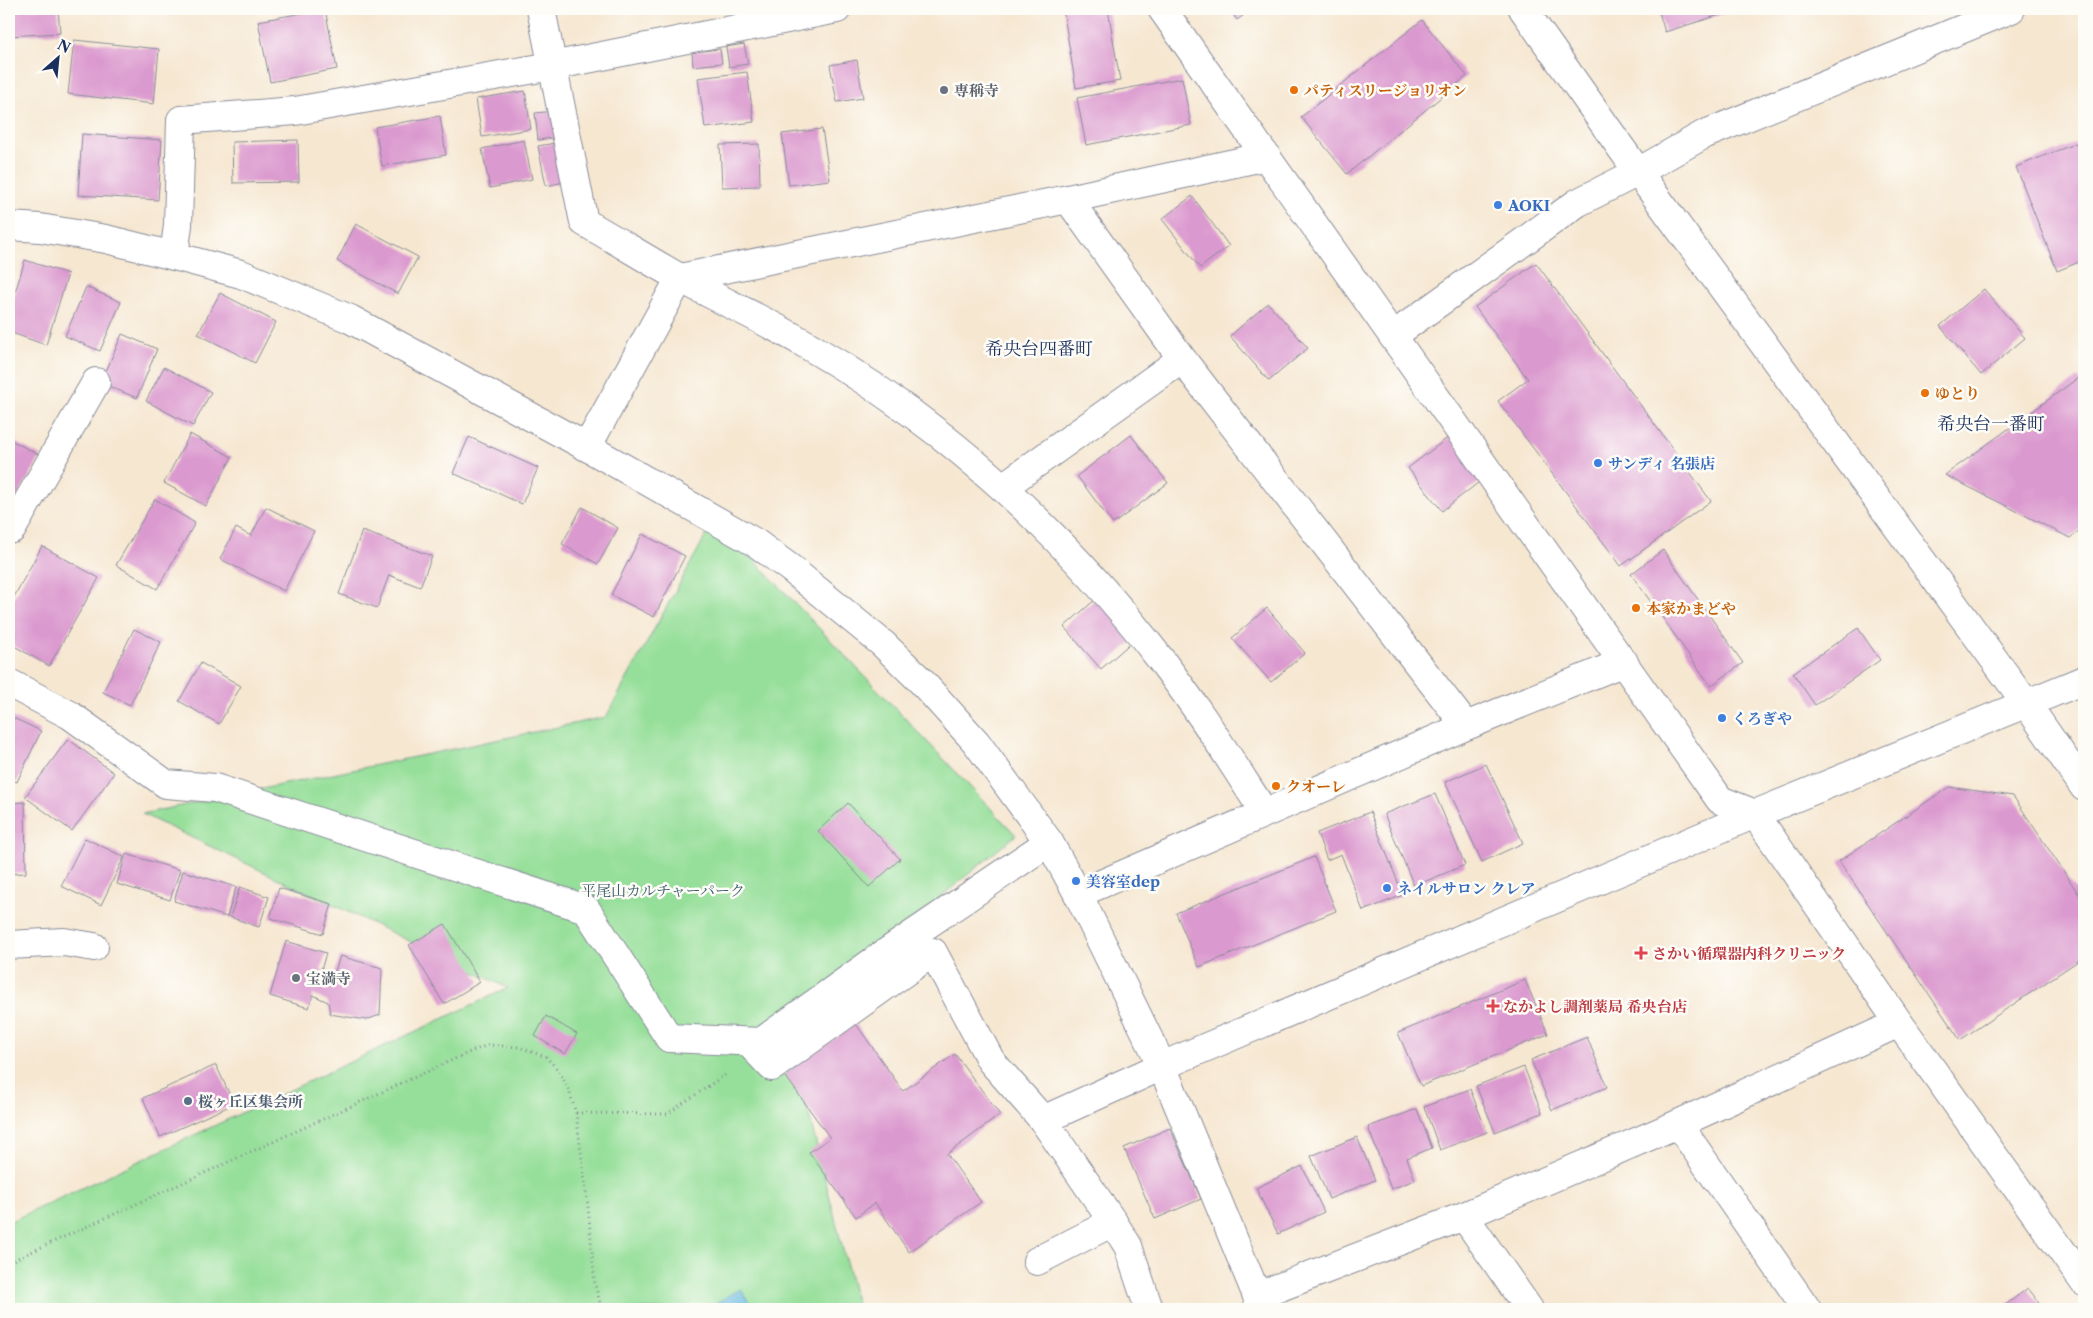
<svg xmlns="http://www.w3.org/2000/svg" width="2093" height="1318" font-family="'Libre Caslon Text','Noto Serif JP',serif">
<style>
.green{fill:#96df9a;stroke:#58877c}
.water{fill:#64b8e0;stroke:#40749f}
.building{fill:#db9acf}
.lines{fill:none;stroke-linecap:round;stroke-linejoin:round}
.minor-casing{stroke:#888b98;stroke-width:30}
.tertiary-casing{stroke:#888b98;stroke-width:30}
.path{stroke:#888b98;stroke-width:3;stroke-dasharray:1 4;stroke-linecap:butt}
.minor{stroke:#fff;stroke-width:28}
.tertiary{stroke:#fff;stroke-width:28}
.worship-dot{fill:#6b7280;stroke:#fdfcf7;stroke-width:2}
.food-dot{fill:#e8710a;stroke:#fdfcf7;stroke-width:2}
.shop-dot{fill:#3f7fe0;stroke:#fdfcf7;stroke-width:2}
.health-dot{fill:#e0444e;stroke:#fdfcf7;stroke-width:2}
.service-dot{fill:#5c6f8a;stroke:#fdfcf7;stroke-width:2}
.labels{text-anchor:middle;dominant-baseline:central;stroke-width:5;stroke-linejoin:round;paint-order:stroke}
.worship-label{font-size:15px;font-weight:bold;fill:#5b616d;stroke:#fdfcf7;text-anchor:start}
.food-label{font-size:15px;font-weight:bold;fill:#c56008;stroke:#fdfcf7;text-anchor:start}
.shop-label{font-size:15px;font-weight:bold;fill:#366cbe;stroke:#fdfcf7;text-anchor:start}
.park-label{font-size:15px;fill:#3a5b6d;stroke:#fdfcf7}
.health-label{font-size:15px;font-weight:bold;fill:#be3a42;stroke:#fdfcf7;text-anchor:start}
.service-label{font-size:15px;font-weight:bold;fill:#4e5e75;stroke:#fdfcf7;text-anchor:start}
.quarter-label{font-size:18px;fill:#1b2f5e;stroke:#fdfcf7}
</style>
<rect width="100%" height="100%" fill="#fdfcf7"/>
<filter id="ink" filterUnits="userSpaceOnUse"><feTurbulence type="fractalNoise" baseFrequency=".02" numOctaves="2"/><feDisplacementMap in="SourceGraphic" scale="10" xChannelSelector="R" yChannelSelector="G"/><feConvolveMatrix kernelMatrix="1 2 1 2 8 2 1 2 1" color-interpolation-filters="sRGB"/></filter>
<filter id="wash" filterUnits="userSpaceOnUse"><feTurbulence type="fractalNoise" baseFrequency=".0096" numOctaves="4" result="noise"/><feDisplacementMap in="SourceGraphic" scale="20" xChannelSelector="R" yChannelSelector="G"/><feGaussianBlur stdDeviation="1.12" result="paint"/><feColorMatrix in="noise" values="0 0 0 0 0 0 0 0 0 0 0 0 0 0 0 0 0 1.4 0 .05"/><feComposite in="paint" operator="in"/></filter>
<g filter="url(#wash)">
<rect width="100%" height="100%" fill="#f6e7d1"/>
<polygon class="green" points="715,519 1016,835 786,1024 858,1309 9,1309 9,1222 508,988 142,814 606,717"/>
<polygon class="water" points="741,1289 753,1309 705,1309"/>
<g id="blocks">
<g class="building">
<polygon points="9,9 58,9 60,33 9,36"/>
<polygon points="325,9 337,69 270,82 258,21"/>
<polygon points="1063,9 1108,9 1120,81 1076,88"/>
<polygon points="1229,9 1252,9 1237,20"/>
<polygon points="1658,9 1739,9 1665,32"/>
<polygon points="1422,20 1467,76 1347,174 1301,117"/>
<polygon points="74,40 159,49 154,104 68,94"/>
<polygon points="744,44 748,64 729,67 726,47"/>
<polygon points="720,49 722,63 693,66 692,52"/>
<polygon points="857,60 863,98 837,102 830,65"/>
<polygon points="747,72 754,122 705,128 698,78"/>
<polygon points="1182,78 1191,125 1086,145 1077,98"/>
<polygon points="525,91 531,129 482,137 476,99"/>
<polygon points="555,111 559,137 538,140 535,113"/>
<polygon points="440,116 446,155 382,166 375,127"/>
<polygon points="822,129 830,180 789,185 782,134"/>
<polygon points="82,134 162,140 158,200 78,195"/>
<polygon points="298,140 299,182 233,183 232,142"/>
<polygon points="524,140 532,179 490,188 482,149"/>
<polygon points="561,142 569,181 546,186 538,146"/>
<polygon points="2079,142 2084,155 2084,260 2057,271 2016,167"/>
<polygon points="759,144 760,186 722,187 720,145"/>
<polygon points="1192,196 1229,246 1200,268 1162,219"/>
<polygon points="356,224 418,257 398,294 337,261"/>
<polygon points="25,260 68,274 46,345 9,332 9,312"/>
<polygon points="1536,263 1711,501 1621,566 1498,401 1528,379 1475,307"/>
<polygon points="86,287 121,302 100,351 65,336"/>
<polygon points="1984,289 2025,338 1981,375 1940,326"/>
<polygon points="220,293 276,322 255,363 198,334"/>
<polygon points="1268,303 1308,348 1269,381 1230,336"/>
<polygon points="122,334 157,349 137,398 101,383"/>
<polygon points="164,367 211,392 193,426 146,401"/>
<polygon points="2078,378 2084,385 2084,527 2070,538 1945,475"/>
<polygon points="190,434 232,457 206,506 164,483"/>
<polygon points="1131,435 1168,483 1113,524 1077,476"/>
<polygon points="1450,436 1483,479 1442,511 1408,468"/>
<polygon points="469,437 538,468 522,504 453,473"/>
<polygon points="9,439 41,456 17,498 9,493"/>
<polygon points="155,499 195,523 157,589 116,565"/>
<polygon points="266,507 314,531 284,591 220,559 236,528 251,536"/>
<polygon points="582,507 618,528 598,564 562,544"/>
<polygon points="362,531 432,556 420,587 389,575 377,608 339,594"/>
<polygon points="642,534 685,556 654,617 611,595"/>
<polygon points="42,546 99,578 49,666 9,643 9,606"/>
<polygon points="1663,550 1743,663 1711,686 1631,574"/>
<polygon points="1098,597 1135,639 1101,669 1064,627"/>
<polygon points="1267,608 1305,653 1271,682 1232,638"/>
<polygon points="1858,628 1880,660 1815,705 1793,673"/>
<polygon points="134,629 161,642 130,705 103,692"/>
<polygon points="201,663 241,686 219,724 179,701"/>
<polygon points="9,716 41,731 17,782 9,779"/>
<polygon points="68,739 114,773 72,831 25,797"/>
<polygon points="1486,764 1523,843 1482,862 1445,782"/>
<polygon points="1949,787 2013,796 2084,902 2084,957 1960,1040 1839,861"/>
<polygon points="1435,794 1465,865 1414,886 1384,814"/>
<polygon points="25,802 26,873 9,874 9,803"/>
<polygon points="848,803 900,859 869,887 818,831"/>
<polygon points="1370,812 1403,895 1363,911 1341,854 1327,860 1317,833"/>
<polygon points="85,838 124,857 101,905 61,886"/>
<polygon points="126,854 180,870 170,900 117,884"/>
<polygon points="1314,857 1336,911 1199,967 1176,913"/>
<polygon points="183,871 236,887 227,917 174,901"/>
<polygon points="240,887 269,897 259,927 230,917"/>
<polygon points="279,888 332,904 323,934 270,918"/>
<polygon points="445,924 480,982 444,1004 409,945"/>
<polygon points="286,941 326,953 321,970 334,974 340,956 382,968 380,1015 366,1020 330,1014 328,1002 313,995 309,1008 270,996"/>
<polygon points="1525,980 1548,1034 1421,1086 1398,1033"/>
<polygon points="546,1016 577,1034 565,1054 535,1036"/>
<polygon points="856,1024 903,1091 955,1054 1000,1115 947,1154 981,1202 909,1252 875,1203 856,1217 809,1152 830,1138 784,1074"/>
<polygon points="1587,1037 1607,1087 1552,1110 1531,1060"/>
<polygon points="216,1065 234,1104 160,1137 143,1098"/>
<polygon points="1524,1067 1542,1113 1495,1132 1476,1086"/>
<polygon points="1470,1089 1487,1132 1440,1150 1424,1107"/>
<polygon points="1417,1109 1432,1148 1407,1158 1415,1180 1391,1189 1368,1127"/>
<polygon points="1170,1128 1201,1199 1155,1219 1124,1148"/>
<polygon points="1357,1137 1375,1180 1329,1199 1311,1156"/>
<polygon points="1302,1166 1324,1212 1278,1234 1256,1188"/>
<polygon points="2028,1288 2044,1309 2000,1309"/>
</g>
</g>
</g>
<g filter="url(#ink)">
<use href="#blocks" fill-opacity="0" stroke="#888b98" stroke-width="1"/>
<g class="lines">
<defs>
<g id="minor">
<path d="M541 9 584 222C616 240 648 260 680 278 720 300 762 319 802 342 849 369 900 403 943 437 1025 502 1097 577 1161 660 1198 708 1231 761 1264 812"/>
<polyline points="1162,9 1720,800 1755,814 1899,1023 2084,1282"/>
<polyline points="1068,199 1182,359 1466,726"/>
<polyline points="174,256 178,225 181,120 295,111 552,66 837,9"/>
<polyline points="680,278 1068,199 1267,156"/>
<polyline points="1394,335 1577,203 1638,172"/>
<polyline points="587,447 680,278"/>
<polyline points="1003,487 1182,359"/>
<polyline points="9,528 12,529 96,382"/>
<polyline points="9,683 70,715 166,784 215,788 586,909 669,1038 761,1042 878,958 1049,842"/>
<polyline points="1078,894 1466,726 1624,662"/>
<polyline points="9,945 64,942 94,947"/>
<polyline points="748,1042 772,1067 933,952 991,1061 1043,1120"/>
<polyline points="1678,1124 1807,1309"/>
<polyline points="1464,1216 1529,1309"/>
<polyline points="1113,1222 1128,1246 1149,1309"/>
<polyline points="1037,1261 1113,1222 1043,1120 1162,1066"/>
<polyline points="1260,1309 1257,1296 1464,1216 1678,1124 1899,1023"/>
</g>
<g id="tertiary">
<polyline points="1523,9 1638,172 2026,703 2084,787"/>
<polyline points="1638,172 1703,135 2011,9"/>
<polyline points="9,226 40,228 106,239 174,256 241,274 350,319 587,447 756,543 790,568 883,644 921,681 976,742 1049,842 1078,894 1162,1066 1257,1296"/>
<polyline points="1162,1066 1755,814 2084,680"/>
</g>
</defs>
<use href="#minor" class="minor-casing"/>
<use href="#tertiary" class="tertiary-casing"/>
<g class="path">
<polyline points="576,1113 667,1114 728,1073"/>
<polyline points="9,1262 470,1052 488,1045 519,1047 546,1057 558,1070 568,1087 576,1113 588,1206 595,1285 602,1309"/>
</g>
<use href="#minor" class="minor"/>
<use href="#tertiary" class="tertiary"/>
</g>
</g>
<g class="worship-dot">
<circle cx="944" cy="90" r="5"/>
<circle cx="296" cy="978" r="5"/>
</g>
<g class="food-dot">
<circle cx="1294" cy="90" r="5"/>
<circle cx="1925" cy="393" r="5"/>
<circle cx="1636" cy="608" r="5"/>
<circle cx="1276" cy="786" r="5"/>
</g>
<g class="shop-dot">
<circle cx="1498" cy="205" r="5"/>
<circle cx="1598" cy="463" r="5"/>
<circle cx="1722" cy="718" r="5"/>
<circle cx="1076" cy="881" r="5"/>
<circle cx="1387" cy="888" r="5"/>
</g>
<g class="health-dot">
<path d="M1638.5 945.5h5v5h5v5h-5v5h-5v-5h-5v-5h5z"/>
<path d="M1490.5 998.5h5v5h5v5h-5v5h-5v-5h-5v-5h5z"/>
</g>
<circle class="service-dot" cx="188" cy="1101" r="5"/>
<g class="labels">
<g class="worship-label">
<text x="954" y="90">専稱寺</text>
<text x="306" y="978">宝満寺</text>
</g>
<g class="food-label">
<text x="1304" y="90">パティスリージョリオン</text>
<text x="1935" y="393">ゆとり</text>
<text x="1646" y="608">本家かまどや</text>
<text x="1286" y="786">クオーレ</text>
</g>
<g class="shop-label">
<text x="1508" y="205">AOKI</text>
<text x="1608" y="463">サンディ 名張店</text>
<text x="1732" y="718">くろぎや</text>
<text x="1086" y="881">美容室dep</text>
<text x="1397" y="888">ネイルサロン クレア</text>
</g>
<g class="park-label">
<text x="663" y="890">平尾山カルチャーパーク</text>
</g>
<g class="health-label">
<text x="1652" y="953">さかい循環器内科クリニック</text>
<text x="1503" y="1006">なかよし調剤薬局 希央台店</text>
</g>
<g class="service-label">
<text x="198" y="1101">桜ヶ丘区集会所</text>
</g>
<g class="quarter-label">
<text x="1039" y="349">希央台四番町</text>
<text x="1991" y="424">希央台一番町</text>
</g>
</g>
<rect width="2093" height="1318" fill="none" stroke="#fdfcf7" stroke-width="30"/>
<g transform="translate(58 58) rotate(27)" stroke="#fdfcf7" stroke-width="4" paint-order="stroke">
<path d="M0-4L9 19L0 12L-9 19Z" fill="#1b2f5e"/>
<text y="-8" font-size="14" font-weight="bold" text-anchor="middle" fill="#1b2f5e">N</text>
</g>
</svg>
